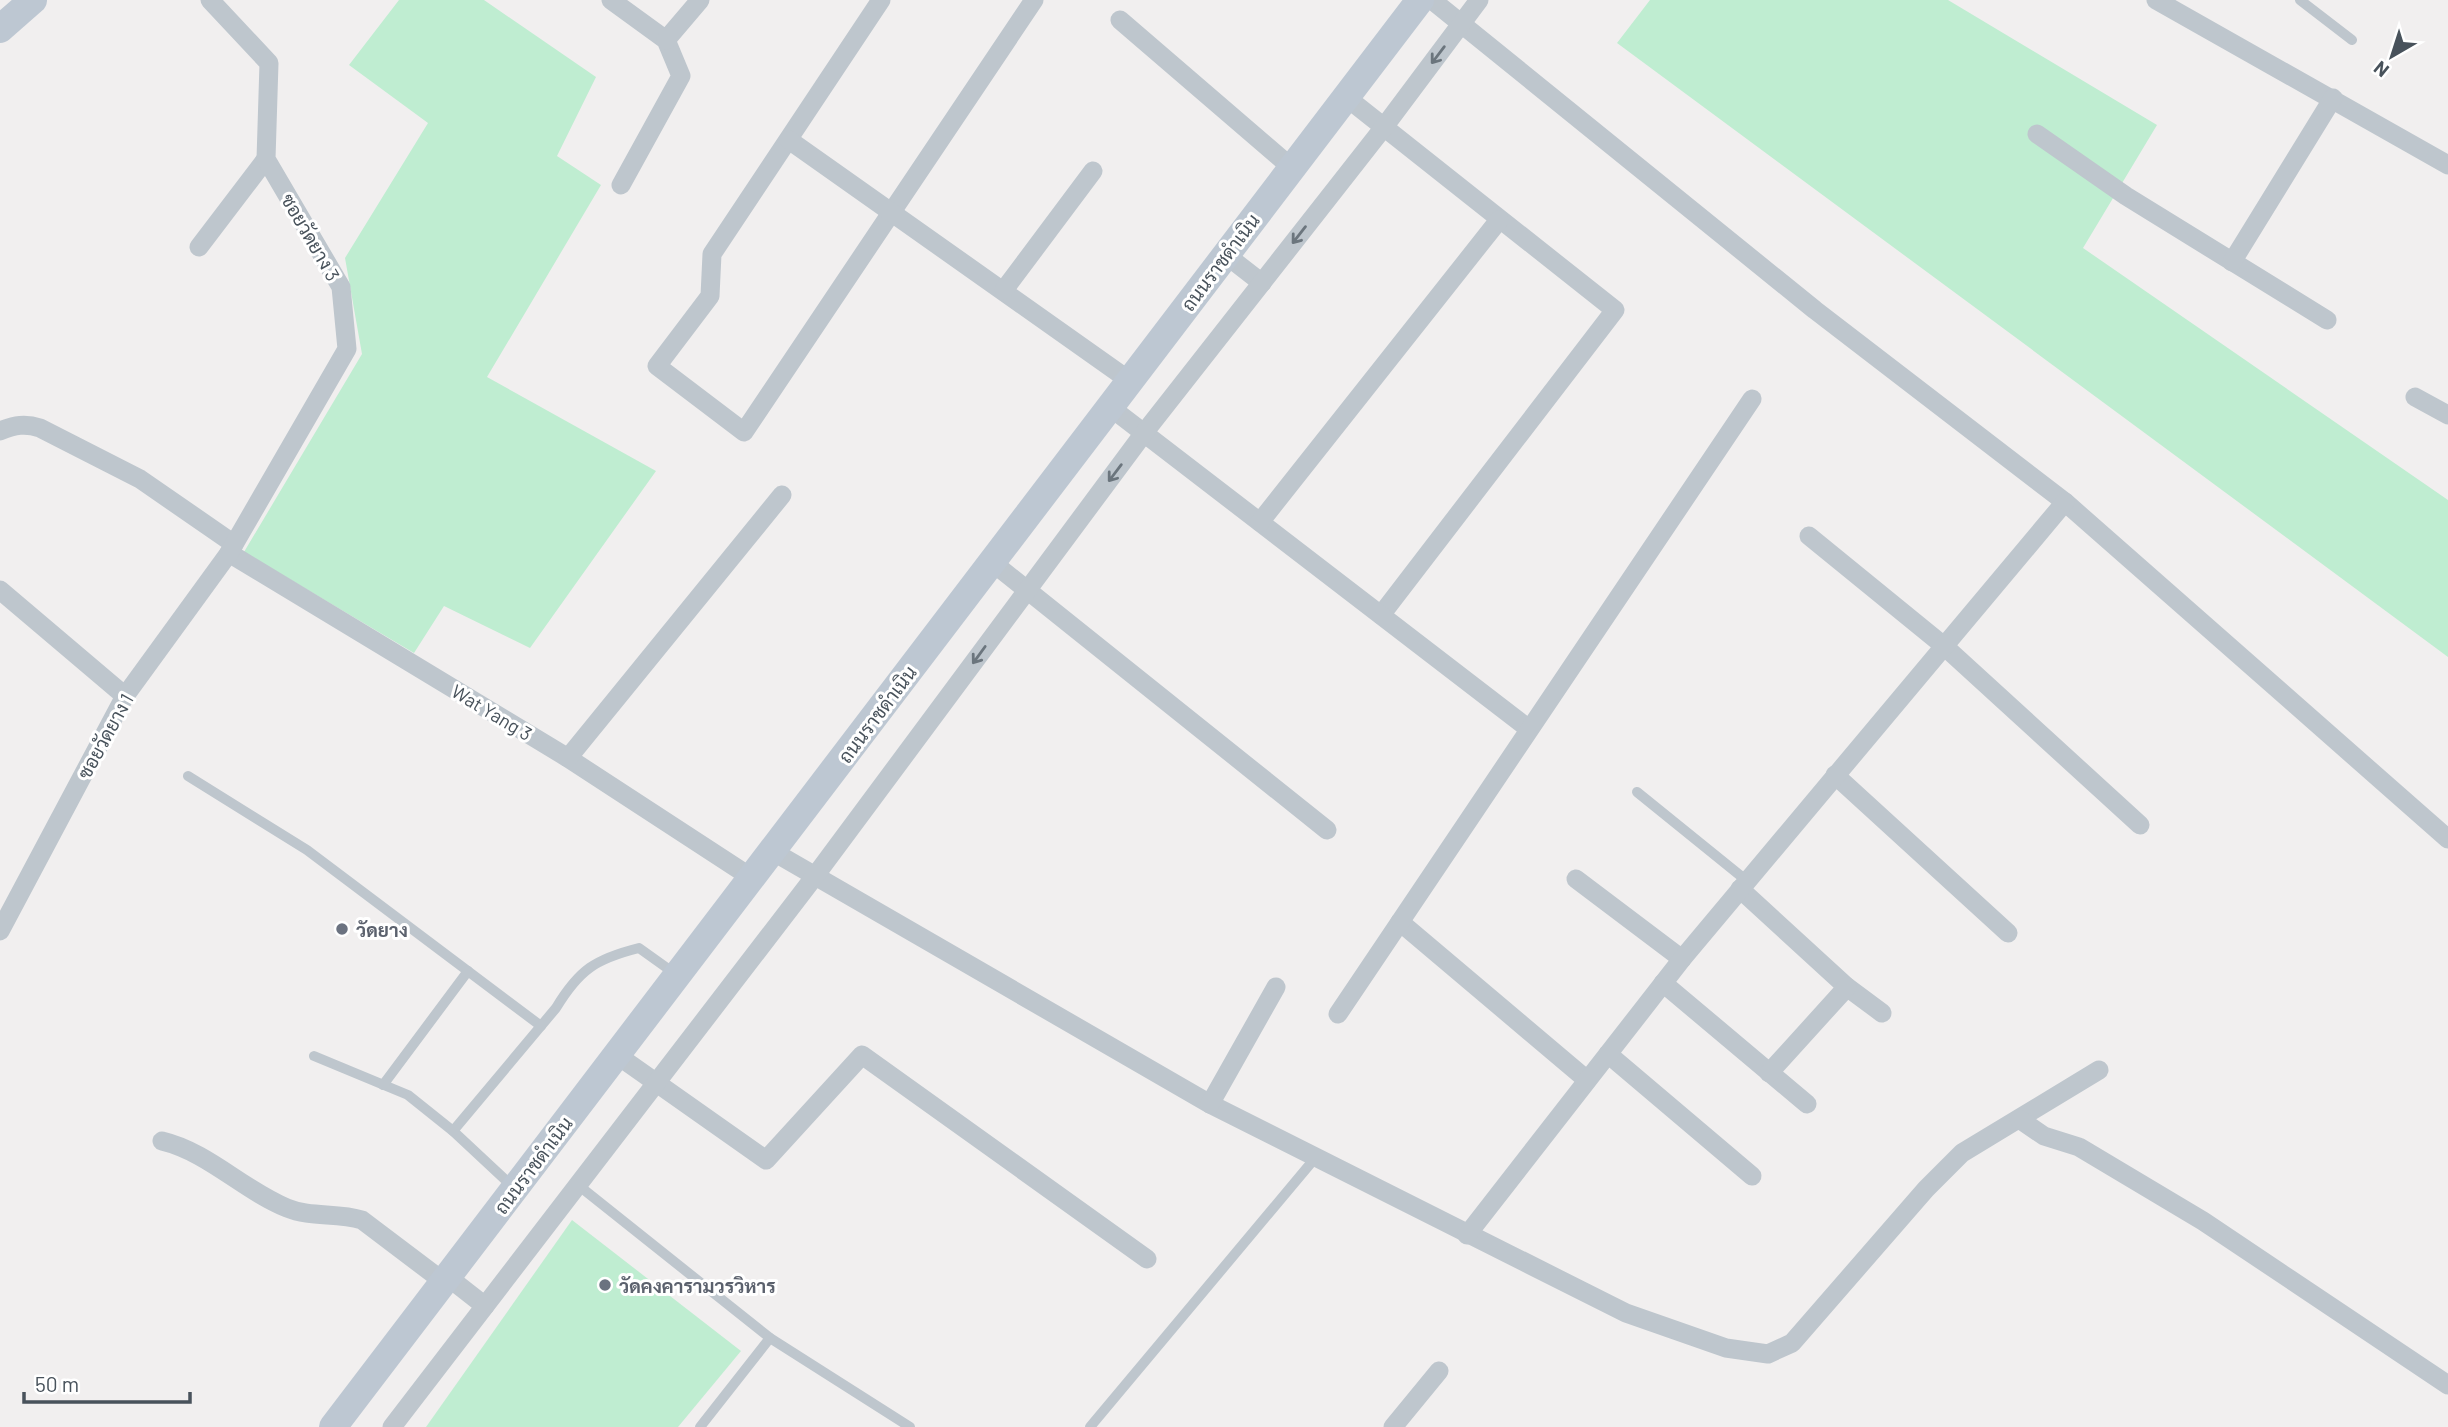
<svg xmlns="http://www.w3.org/2000/svg" width="2448" height="1427" font-family="Barlow,Sarabun,sans-serif">
<style>
.green{fill:#bfedd1}
.lines{fill:none;stroke-linecap:round;stroke-linejoin:round}
.lane{stroke:#bec6cd;stroke-width:10}
.street{stroke:#bec6cd;stroke-width:19}
.secondary{stroke:#bdc7d2;stroke-width:28}
.oneway{stroke:#6b757d}
.worship-dot{fill:#6b7280;stroke:#fff;stroke-width:2.5}
.labels{text-anchor:middle;dominant-baseline:central;stroke-width:6;stroke-linejoin:round;paint-order:stroke}
.street-label{font-size:19px;fill:#48525b;stroke:#fff}
.worship-label{font-size:19px;font-weight:bold;fill:#5b616d;stroke:#fff;text-anchor:start}
</style>
<rect width="100%" height="100%" fill="#f1efef"/>
<g class="green">
<polygon points="399,0 484,0 596,77 557,156 601,185 487,377 656,471 530,648 444,606 414,653 244,552 362,354 345,258 428,123 349,65"/>
<polygon points="1650,0 1948,0 2157,125 2083,248 2448,500 2448,657 1617,43"/>
<polygon points="572,1220 741,1351 678,1427 426,1427"/>
</g>
<g class="lines">
<g class="lane">
<polyline points="2300,0 2352,40"/>
<polyline points="188,776 307,850 541,1026"/>
<polyline points="1637,792 1747,881"/>
<polyline points="314,1056 408,1095 453,1131 512,1186"/>
<polyline points="383,1085 468,971"/>
<path d="M453 1131 556 1008C579 970 595 959 639 948L674 973"/>
<polyline points="578,1185 770,1338 910,1427"/>
<polyline points="700,1427 770,1338"/>
<polyline points="1090,1427 1316,1157"/>
</g>
<g class="street">
<polyline points="611,0 666,40 681,76 621,185"/>
<polyline points="881,0 712,254 710,296 657,366 744,432 1034,0"/>
<polyline points="1432,0 1815,310 2065,502 2448,839"/>
<polyline points="2156,0 2448,165"/>
<polyline points="1120,20 1292,168"/>
<polyline points="666,40 700,0"/>
<polyline points="1346,97 1615,310 1381,615"/>
<polyline points="2037,134 2126,196 2327,320"/>
<polyline points="789,140 1130,381"/>
<polyline points="199,247 266,159"/>
<polyline points="1226,255 1262,283"/>
<polyline points="2232,262 2333,98"/>
<polyline points="1004,290 1093,171"/>
<polyline points="2415,397 2448,415"/>
<polyline points="1110,407 1529,729"/>
<path d="M0 431C15 425 25 423 40 428L140 479 234 544"/>
<polyline points="1260,522 1499,220"/>
<polyline points="1809,536 1944,646 2140,825"/>
<polyline points="229,553 568,758 752,878"/>
<polyline points="992,562 1327,830"/>
<polyline points="0,590 125,696"/>
<polyline points="568,758 782,495"/>
<polyline points="1835,775 2008,933"/>
<polyline points="772,851 1210,1104 1626,1313 1726,1348 1768,1354 1792,1343 1926,1189 1962,1153 2099,1070"/>
<polyline points="1576,879 1682,959"/>
<polyline points="1740,889 1847,987 1882,1013"/>
<polyline points="1400,922 1587,1080"/>
<polyline points="0,931 125,696 229,553 347,349 341,287 266,159 269,63 210,0"/>
<polyline points="1663,983 1807,1104"/>
<polyline points="1338,1014 1752,399"/>
<polyline points="1608,1054 1752,1176"/>
<polyline points="617,1055 766,1160 862,1055 1147,1259"/>
<polyline points="1769,1073 1847,987"/>
<polyline points="1210,1104 1276,987"/>
<polyline points="2019,1119 2044,1136 2079,1147 2203,1221 2448,1385"/>
<path d="M162 1141C208 1152 243 1190 287 1208 311 1218 337 1212 362 1220L444 1282"/>
<polyline points="1467,1235 1682,959 2065,502"/>
<polyline points="448,1277 485,1306"/>
<polyline points="392,1427 815,876 1144,433 1384,127 1479,0"/>
<polyline points="1393,1427 1439,1371"/>
</g>
<g class="secondary">
<polyline points="0,29 33,0"/>
<polyline points="333,1427 1420,0"/>
</g>
</g>
<defs><path id="oneway-shaft" d="M-6 0H5M1.5-3L5.5 0L1.5 3" fill="none" stroke-width="1.6" stroke-linecap="round" stroke-linejoin="round" transform="scale(1.75)"/></defs>
<g class="oneway">
<use href="#oneway-shaft" transform="translate(1438 55) rotate(127)"/>
<use href="#oneway-shaft" transform="translate(1299 235) rotate(128)"/>
<use href="#oneway-shaft" transform="translate(1115 473) rotate(127)"/>
<use href="#oneway-shaft" transform="translate(979 655) rotate(126)"/>
</g>
<g class="worship-dot">
<circle cx="342" cy="929" r="7"/>
<circle cx="605" cy="1285" r="7"/>
</g>
<g class="labels">
<g class="street-label">
<text transform="translate(311 237) rotate(60)">ซอยวัดยาง 3</text>
<text transform="translate(1220 262) rotate(-53)">ถนนราชดำเนิน</text>
<text transform="translate(492 712) rotate(31)">Wat Yang 3</text>
<text transform="translate(877 714) rotate(-53)">ถนนราชดำเนิน</text>
<text transform="translate(105 736) rotate(-61)">ซอยวัดยาง 1</text>
<text transform="translate(533 1165) rotate(-53)">ถนนราชดำเนิน</text>
</g>
<g class="worship-label">
<text x="356" y="929">วัดยาง</text>
<text x="619" y="1285">วัดคงคารามวรวิหาร</text>
</g>
</g>
<g transform="translate(2392 56) rotate(219)" stroke="#ffffff" stroke-width="5" paint-order="stroke">
<path d="M0-5L12 26L0 18L-12 26Z" fill="#48525b"/>
<text y="-10" font-size="19" font-weight="bold" text-anchor="middle" fill="#48525b">N</text>
</g>
<path d="M24 1392v10h166v-10" fill="none" stroke="#48525b" stroke-width="3.5"/>
<text x="35" y="1392" font-size="21" fill="#48525b" stroke="#ffffff" stroke-width="5" paint-order="stroke">50 m</text>
</svg>
